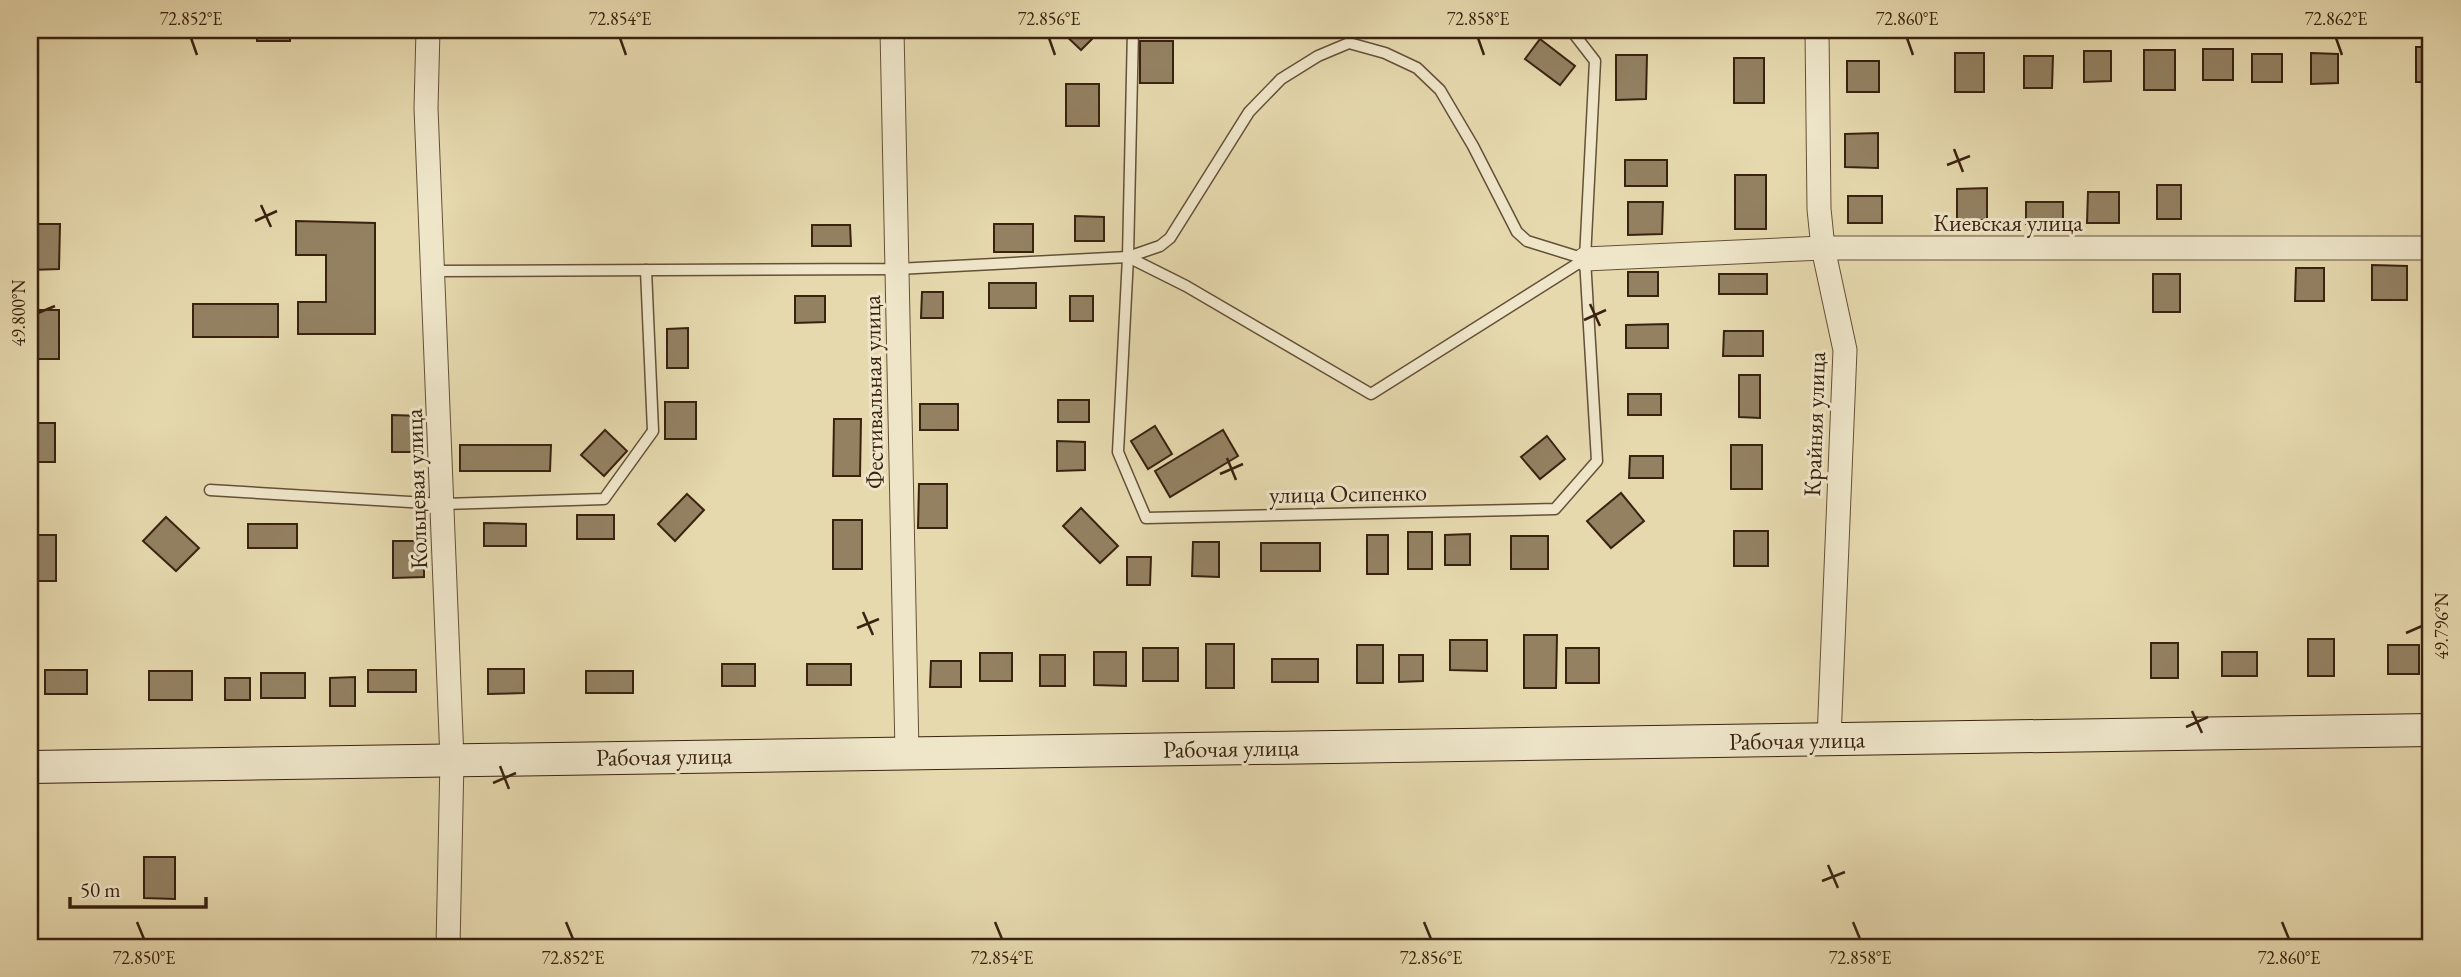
<svg xmlns="http://www.w3.org/2000/svg" width="2461" height="977" font-family="'EB Garamond',serif">
<style>
.building{fill:#938162;stroke:#3a2210;stroke-width:2}
.lines{fill:none;stroke-linecap:round;stroke-linejoin:round}
.service-casing{stroke:#655038;stroke-width:13}
.minor-casing{stroke:#655038;stroke-width:25}
.secondary-casing{stroke:#3a2210;stroke-width:34}
.service{stroke:#efe6ca;stroke-width:10}
.minor{stroke:#efe6ca;stroke-width:23}
.secondary{stroke:#efe6ca;stroke-width:32}
.ticks{fill:none;stroke:#3a2210;stroke-width:2.5}
.labels{text-anchor:middle;dominant-baseline:central;stroke-width:6;stroke-linejoin:round;paint-order:stroke}
.street-label{font-size:24px;fill:#3a2210;stroke:#efe6ca}
.neatline{fill:none;stroke:#3a2210;stroke-width:2.5}
.ticks-label{font-size:18px;text-anchor:middle;fill:#3a2210}
</style>
<rect width="100%" height="100%" fill="#e6d9ae"/>
<filter id="stains"><feTurbulence type="fractalNoise" baseFrequency=".00286" numOctaves="4"/><feColorMatrix values="0 0 0 0 .2 0 0 0 0 .09 0 0 0 0 .02 0 0 0 .5 -.17"/></filter>
<radialGradient id="worn" r=".72"><stop offset=".6" stop-color="#630" stop-opacity="0"/><stop offset="1" stop-color="#630" stop-opacity=".3"/></radialGradient>
<g class="building">
<rect x="30" y="30" width="31" height="4"/>
<rect x="257" y="30" width="33" height="11"/>
<rect x="480" y="30" width="40" height="5"/>
<polygon points="1060,30 1101,30 1081,50"/>
<polygon points="1540,39 1575,66 1560,85 1525,59"/>
<rect x="1140" y="41" width="33" height="42"/>
<rect x="2416" y="47" width="15" height="35"/>
<rect x="2203" y="49" width="30" height="31"/>
<rect x="2144" y="50" width="31" height="40"/>
<polygon points="2084,51 2111,51 2111,81 2084,82"/>
<rect x="1955" y="53" width="29" height="39"/>
<polygon points="2311,53 2338,54 2338,83 2311,84"/>
<rect x="2252" y="54" width="30" height="28"/>
<polygon points="1616,55 1647,55 1646,99 1616,100"/>
<polygon points="2024,56 2053,56 2052,88 2024,88"/>
<rect x="1734" y="58" width="30" height="45"/>
<rect x="1847" y="61" width="32" height="31"/>
<rect x="1066" y="84" width="33" height="42"/>
<polygon points="1878,133 1878,168 1845,167 1845,134"/>
<rect x="1625" y="160" width="42" height="26"/>
<rect x="1735" y="175" width="31" height="54"/>
<rect x="2157" y="185" width="24" height="34"/>
<polygon points="1987,188 1987,220 1957,220 1957,189"/>
<polygon points="2088,192 2119,192 2119,223 2087,223"/>
<rect x="1848" y="196" width="34" height="27"/>
<polygon points="1628,202 1663,202 1662,234 1628,235"/>
<rect x="2026" y="202" width="37" height="22"/>
<polygon points="1075,216 1104,217 1104,241 1075,241"/>
<polygon points="296,221 375,223 375,334 298,334 298,302 326,302 326,255 296,255"/>
<polygon points="30,224 60,224 59,269 30,270"/>
<rect x="994" y="224" width="39" height="28"/>
<polygon points="812,225 850,225 851,246 812,246"/>
<polygon points="2372,265 2407,266 2407,300 2372,300"/>
<polygon points="2296,268 2324,268 2324,301 2295,301"/>
<rect x="1628" y="272" width="30" height="24"/>
<rect x="1719" y="274" width="48" height="20"/>
<rect x="2153" y="274" width="27" height="38"/>
<rect x="989" y="283" width="47" height="25"/>
<polygon points="922,292 943,292 943,318 921,318"/>
<polygon points="795,296 825,296 825,322 795,323"/>
<rect x="1070" y="296" width="23" height="25"/>
<rect x="193" y="304" width="85" height="33"/>
<rect x="32" y="310" width="27" height="49"/>
<polygon points="1668,324 1668,348 1626,348 1626,325"/>
<polygon points="688,328 688,368 667,368 667,329"/>
<polygon points="1724,331 1763,331 1763,356 1723,356"/>
<polygon points="1739,375 1760,375 1760,418 1739,417"/>
<rect x="1628" y="394" width="33" height="21"/>
<rect x="1058" y="400" width="31" height="22"/>
<rect x="665" y="402" width="31" height="37"/>
<rect x="920" y="404" width="38" height="26"/>
<polygon points="392,415 423,416 423,452 392,452"/>
<polygon points="834,419 861,419 860,476 833,476"/>
<rect x="30" y="423" width="25" height="39"/>
<polygon points="1155,426 1172,454 1148,469 1131,441"/>
<polygon points="605,430 627,451 604,476 581,455"/>
<polygon points="1223,430 1238,456 1170,497 1155,471"/>
<polygon points="1547,436 1565,459 1540,479 1521,457"/>
<polygon points="1057,441 1085,442 1085,470 1057,471"/>
<polygon points="460,445 551,445 550,471 460,471"/>
<rect x="1731" y="445" width="31" height="44"/>
<polygon points="1630,456 1663,456 1663,478 1629,478"/>
<polygon points="919,484 947,484 947,528 918,528"/>
<polygon points="1621,493 1644,521 1611,548 1587,521"/>
<polygon points="687,494 704,510 675,541 658,524"/>
<polygon points="1081,508 1118,546 1100,563 1063,526"/>
<rect x="577" y="515" width="37" height="24"/>
<polygon points="166,517 199,548 176,571 143,541"/>
<rect x="833" y="520" width="29" height="49"/>
<polygon points="484,523 526,524 526,546 484,546"/>
<rect x="248" y="524" width="49" height="24"/>
<rect x="1734" y="531" width="34" height="35"/>
<rect x="1408" y="532" width="24" height="37"/>
<polygon points="1470,534 1470,565 1445,565 1445,535"/>
<polygon points="31,535 56,535 56,581 30,581"/>
<rect x="1367" y="535" width="21" height="39"/>
<rect x="1511" y="536" width="37" height="33"/>
<polygon points="393,541 424,541 424,577 393,578"/>
<polygon points="1193,542 1219,542 1219,577 1192,576"/>
<rect x="1261" y="543" width="59" height="28"/>
<polygon points="1127,557 1151,557 1150,585 1127,585"/>
<polygon points="1524,635 1557,635 1556,688 1524,688"/>
<rect x="2308" y="639" width="26" height="37"/>
<polygon points="1450,640 1487,640 1487,671 1450,670"/>
<rect x="2151" y="643" width="27" height="35"/>
<rect x="1206" y="644" width="28" height="44"/>
<rect x="1357" y="645" width="26" height="38"/>
<rect x="2388" y="645" width="31" height="29"/>
<rect x="1143" y="648" width="35" height="33"/>
<rect x="1566" y="648" width="33" height="35"/>
<polygon points="1094,652 1126,652 1126,686 1094,685"/>
<rect x="2222" y="652" width="35" height="24"/>
<rect x="980" y="653" width="32" height="28"/>
<rect x="1040" y="655" width="25" height="31"/>
<polygon points="1399,655 1423,655 1423,681 1399,682"/>
<rect x="1272" y="659" width="46" height="23"/>
<polygon points="931,661 961,661 961,687 930,687"/>
<rect x="722" y="664" width="33" height="22"/>
<rect x="807" y="664" width="44" height="21"/>
<polygon points="488,669 524,669 524,693 488,694"/>
<rect x="45" y="670" width="42" height="24"/>
<rect x="368" y="670" width="48" height="22"/>
<rect x="149" y="671" width="43" height="29"/>
<rect x="586" y="671" width="47" height="22"/>
<rect x="261" y="673" width="44" height="25"/>
<polygon points="355,677 355,706 330,706 330,678"/>
<rect x="225" y="678" width="25" height="22"/>
<polygon points="144,857 175,857 175,899 144,898"/>
</g>
<g class="lines">
<defs>
<g id="service">
<polyline points="1147,30 1133,30 1128,257 1118,452 1146,518 1555,509 1597,461 1585,259 1595,61 1571,30"/>
<polyline points="1128,257 1186,286 1371,394 1585,259"/>
<polyline points="434,271 897,269 1128,257 1160,246 1170,238 1249,112 1281,79 1318,56 1349,43 1385,53 1417,68 1440,90 1473,146 1517,232 1527,241 1585,259"/>
<polyline points="210,490 443,504 604,499 653,431 646,270"/>
</g>
<g id="minor">
<polyline points="428,30 426,108 452,760 448,947"/>
<polyline points="892,30 907,752"/>
<polyline points="1817,30 1819,209 1823,248 1845,350 1829,739"/>
<polyline points="1585,259 1823,248 2431,248"/>
</g>
<polyline id="secondary" points="30,767 2431,730"/>
</defs>
<use href="#service" class="service-casing"/>
<use href="#minor" class="minor-casing"/>
<use href="#secondary" class="secondary-casing"/>
<use href="#service" class="service"/>
<use href="#minor" class="minor"/>
<use href="#secondary" class="secondary"/>
</g>
<path class="ticks" d="M191 38 197 55M620 38 626 55M1049 38 1055 55M1478 38 1484 55M1907 38 1913 55M2336 38 2342 55M1954 149 1963 172M1947 165 1970 156M261 205 271 227M255 221 277 211M1590 304 1600 326M38 313 55 306M1584 320 1606 310M1227 458 1236 480M1220 474 1243 464M863 612 873 635M857 628 879 619M2406 633 2422 626M2192 711 2202 733M2186 727 2208 717M500 766 509 789M493 783 516 773M1828 865 1838 888M1822 881 1845 872M137 922 144 939M566 922 573 939M995 922 1002 939M1424 922 1431 939M1853 922 1860 939M2282 922 2289 939"/>
<g class="labels">
<g class="street-label">
<text x="2008" y="222">Киевская улица</text>
<text transform="translate(873 392) rotate(-91)">Фестивальная улица</text>
<text transform="translate(1814 424) rotate(-88)">Крайняя улица</text>
<text transform="translate(416 489) rotate(-92)">Кольцевая улица</text>
<text transform="translate(1348 493) rotate(-1)">улица Осипенко</text>
<text transform="translate(1797 740) rotate(-1)">Рабочая улица</text>
<text transform="translate(1231 748) rotate(-1)">Рабочая улица</text>
<text transform="translate(664 756) rotate(-1)">Рабочая улица</text>
</g>
</g>
<rect width="2461" height="977" fill="none" stroke="#e6d9ae" stroke-width="77"/>
<path d="M70 897v10h136v-10" fill="none" stroke="#3a2210" stroke-width="3.5"/>
<text x="80" y="897" font-size="21" fill="#3a2210" stroke="#efe6ca" stroke-width="5" paint-order="stroke">50 m</text>
<rect x="38" y="38" width="2384" height="901" class="neatline"/>
<g class="ticks-label">
<text x="191" y="25">72.852°E</text>
<text x="620" y="25">72.854°E</text>
<text x="1049" y="25">72.856°E</text>
<text x="1478" y="25">72.858°E</text>
<text x="1907" y="25">72.860°E</text>
<text x="2336" y="25">72.862°E</text>
<text transform="translate(19 313) rotate(-90)" y="6">49.800°N</text>
<text transform="translate(2442 626) rotate(-90)" y="6">49.796°N</text>
<text x="144" y="964">72.850°E</text>
<text x="573" y="964">72.852°E</text>
<text x="1002" y="964">72.854°E</text>
<text x="1431" y="964">72.856°E</text>
<text x="1860" y="964">72.858°E</text>
<text x="2289" y="964">72.860°E</text>
</g>
<rect width="100%" height="100%" filter="url(#stains)"/>
<rect width="100%" height="100%" fill="url(#worn)"/>
</svg>
